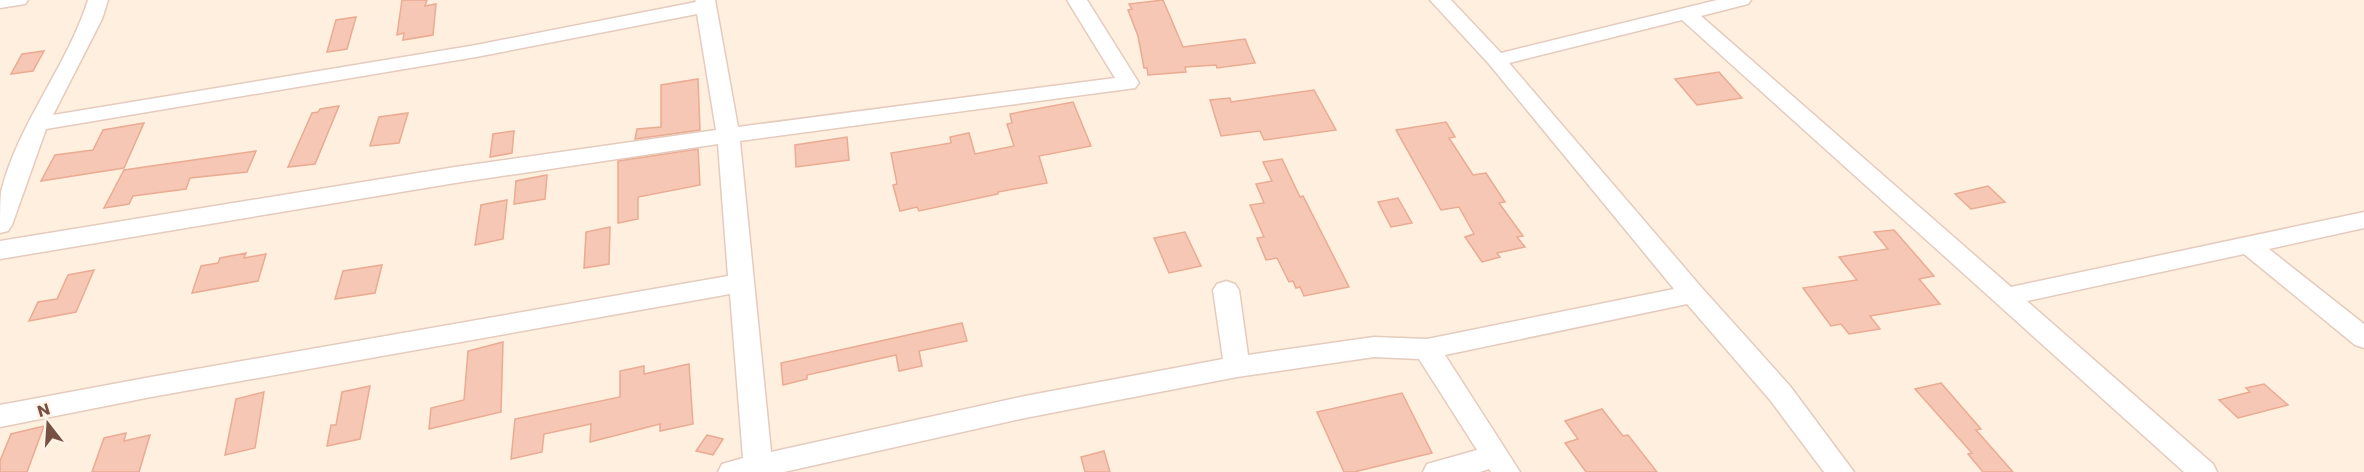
<svg xmlns="http://www.w3.org/2000/svg" width="2364" height="472" font-family="Poppins,sans-serif">
<style>
.building{fill:#f6c7b4;stroke:#eaab93;stroke-width:1.5}
.lines{fill:none;stroke-linecap:round;stroke-linejoin:round}
.minor-casing{stroke:#e5cbbd;stroke-width:3}
.minor{fill:#fff;fill-rule:evenodd}
</style>
<rect width="100%" height="100%" fill="#feefdf"/>
<g class="building">
<polygon points="402,0 427,0 425,6 436,4 433,35 403,40 404,33 397,35"/>
<polygon points="1163,0 1183,47 1245,39 1255,63 1217,68 1216,65 1185,67 1186,72 1148,75 1147,68 1144,68 1138,36 1128,10 1132,9 1129,4"/>
<polygon points="356,17 347,49 327,52 336,20"/>
<polygon points="44,51 33,71 11,74 22,54"/>
<polygon points="1719,72 1742,98 1697,105 1675,79"/>
<polygon points="698,79 700,130 635,139 637,129 661,127 661,85"/>
<polygon points="1314,90 1336,130 1264,140 1260,131 1221,136 1210,100 1230,98 1231,102"/>
<polygon points="1073,102 1091,146 1039,156 1047,183 998,192 998,194 919,211 917,207 900,211 893,185 897,184 891,153 951,143 950,137 969,133 975,154 1014,146 1007,124 1012,123 1010,114"/>
<polygon points="339,106 315,164 288,167 312,113 318,112 320,109"/>
<polygon points="408,113 399,143 370,146 379,117"/>
<polygon points="1446,122 1455,137 1449,138 1473,175 1486,173 1505,202 1499,203 1523,236 1517,237 1525,247 1497,253 1500,257 1482,262 1465,237 1474,234 1459,207 1441,210 1396,130"/>
<polygon points="144,123 124,168 41,181 55,155 93,150 103,130"/>
<polygon points="514,131 512,153 490,157 493,134"/>
<polygon points="847,137 849,160 796,167 795,145"/>
<polygon points="698,149 700,185 638,197 638,219 618,223 618,161"/>
<polygon points="256,151 247,172 190,178 186,189 133,196 129,204 104,208 124,170"/>
<polygon points="1282,159 1300,197 1303,196 1349,287 1304,296 1300,287 1296,288 1293,281 1289,282 1277,258 1266,260 1257,238 1264,237 1250,205 1264,203 1256,184 1272,181 1263,162"/>
<polygon points="547,175 545,199 514,204 516,181"/>
<polygon points="1988,186 2005,202 1971,209 1955,194"/>
<polygon points="1398,198 1412,223 1391,227 1378,202"/>
<polygon points="507,200 503,239 475,245 481,205"/>
<polygon points="610,227 609,264 584,268 586,232"/>
<polygon points="1894,230 1934,276 1919,279 1940,304 1870,316 1880,329 1849,334 1841,324 1831,326 1803,288 1857,280 1839,257 1888,249 1874,232"/>
<polygon points="1185,232 1201,266 1169,273 1154,238"/>
<polygon points="246,253 244,258 266,254 258,281 192,293 201,266 218,263 220,258"/>
<polygon points="382,265 375,293 335,299 343,271"/>
<polygon points="94,270 76,312 29,321 38,302 57,299 68,275"/>
<polygon points="962,323 967,341 919,351 922,366 899,371 896,355 807,375 807,379 783,385 781,363"/>
<polygon points="503,342 501,412 429,429 431,408 464,400 468,351"/>
<polygon points="689,364 693,424 660,431 660,424 590,442 591,424 544,434 542,452 511,459 515,419 620,397 620,371 644,366 644,374"/>
<polygon points="1941,383 1981,429 1976,430 2013,472 1983,472 1968,454 1972,453 1915,389"/>
<polygon points="2264,384 2288,405 2238,418 2219,400 2250,392 2246,388"/>
<polygon points="370,386 360,439 327,446 331,425 336,425 342,392"/>
<polygon points="264,392 255,448 225,455 236,399"/>
<polygon points="1402,393 1432,453 1354,472 1344,472 1317,412"/>
<polygon points="1602,409 1623,436 1628,435 1657,472 1586,472 1565,443 1578,439 1565,421"/>
<polygon points="44,426 27,472 0,472 0,461 11,434"/>
<polygon points="126,433 124,441 150,435 139,472 92,472 104,438"/>
<polygon points="707,435 723,439 713,455 696,451"/>
<polygon points="1104,451 1110,472 1085,472 1081,457"/>
</g>
<g class="lines">
<defs>
<g id="minor">
<polygon points="0,0 28,0 25,4 0,8"/>
<path d="M88 0H108L102 19 53 115 476 45 696 2 695 0H715L738 127 1115 78 1067 0H1087L1139 83 1135 88 740 141 771 452 1025 396 1223 359 1213 290 1217 284 1226 281 1235 284 1239 290 1248 355 1374 337 1427 339 1674 289 1489 64 1430 0H1451L1501 53 1717 0H1751L1748 4 1701 16 2011 287 2364 212V228L2269 249 2364 324V348L2355 345 2244 254 2027 301 2213 464 2217 472H2184L1682 20 1509 63 1702 288 1790 386 1854 472H1824L1770 400 1687 304 1445 355 1520 472H1491L1489 469 1480 472H1423L1427 464 1477 450 1419 359 1374 357 1237 377 1025 418 784 472H718L722 464 743 458 730 294 151 397 0 427V405L151 377 728 276 718 144 455 183 0 259V241L455 167 716 130 697 14 476 57 46 129 12 225 8 231 0 233C0 220 0 204 1 192 18 123 67 67 88 0Z"/>
</g>
</defs>
<use href="#minor" class="minor-casing"/>
<use href="#minor" class="minor"/>
</g>
<g transform="translate(48 424) rotate(343)" stroke="#fff3e7" stroke-width="4.5" paint-order="stroke">
<path d="M0-4.5L10 22L0 15L-10 22Z" fill="#765144"/>
<text y="-9" font-size="16" font-weight="bold" text-anchor="middle" fill="#765144">N</text>
</g>
</svg>
